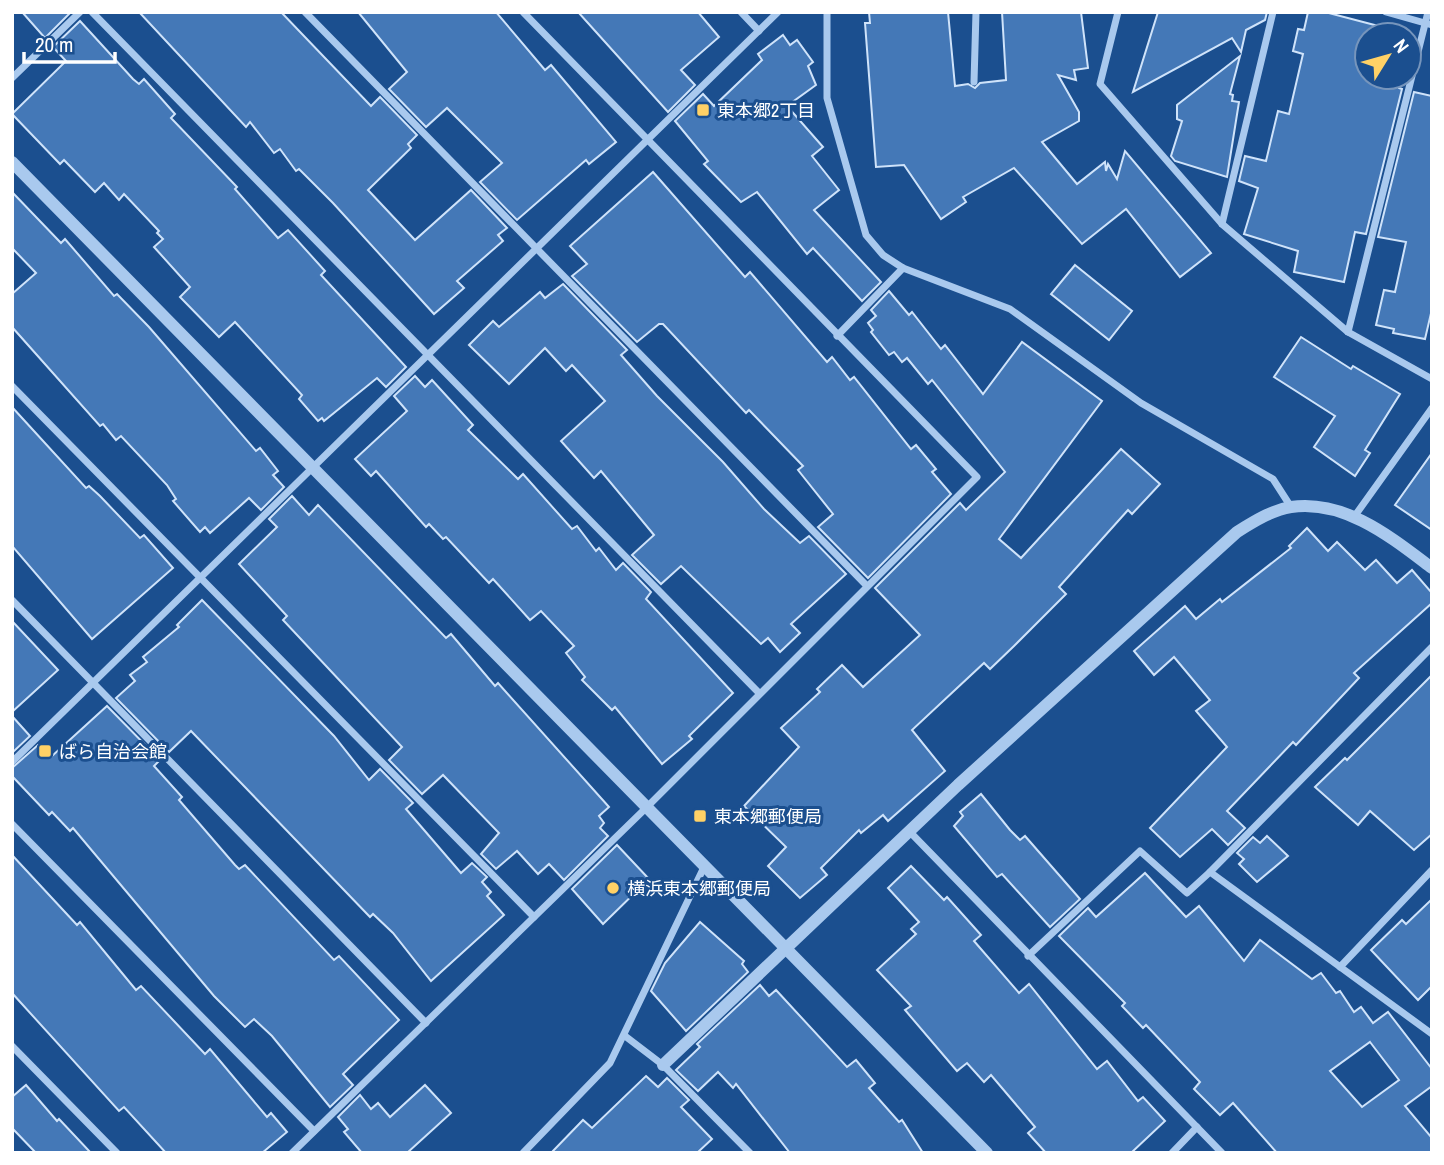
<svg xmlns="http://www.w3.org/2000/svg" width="1444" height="1165" font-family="'Archivo Narrow','Noto Sans JP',sans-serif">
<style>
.building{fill:#4478b7;stroke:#cfe3fa;stroke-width:2;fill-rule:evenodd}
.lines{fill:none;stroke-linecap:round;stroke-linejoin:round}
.minor{stroke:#a9c9ee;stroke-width:7}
.tertiary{stroke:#a9c9ee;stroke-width:12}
.poi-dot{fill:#ffd166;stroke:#1b4f8f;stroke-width:2.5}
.labels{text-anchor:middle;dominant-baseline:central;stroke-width:6;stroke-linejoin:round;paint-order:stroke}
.poi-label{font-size:18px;fill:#fff;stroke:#1b4f8f;text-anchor:start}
</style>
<rect width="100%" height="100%" fill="#1b4f8f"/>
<g class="building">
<polygon points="22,12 71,12 45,38"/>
<polygon points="139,12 281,12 371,106 380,97 417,135 408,144 411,148 368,190 415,240 471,190 507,228 498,235 503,241 457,281 464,288 434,314 333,203 299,169 296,171 280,149 274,153 250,122 246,127"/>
<polygon points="358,12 496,12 545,70 551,65 616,142 589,164 586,160 517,220 480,182 502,163 447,108 426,127 389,89 407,72"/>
<polygon points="578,12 698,12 719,37 681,70 695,85 668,112"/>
<polygon points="869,12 948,12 955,86 968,84 975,88 980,83 1006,80 1002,12 1081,12 1088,68 1074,70 1076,80 1058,75 1079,112 1079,121 1042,142 1077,184 1105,162 1106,171 1108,164 1117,179 1125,151 1211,253 1180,277 1126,209 1082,244 1014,168 963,197 966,202 941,219 904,165 876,167 865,23 870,23"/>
<polygon points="1158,12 1267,12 1265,20 1246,30 1241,52 1232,38 1133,92"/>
<polygon points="1308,12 1325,12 1409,34 1367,35 1367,77 1400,77 1399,88 1402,89 1366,234 1355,232 1344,282 1294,272 1298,251 1244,234 1258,188 1239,181 1245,156 1266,161 1278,111 1289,114 1303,54 1293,51 1298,29 1304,30"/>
<polygon points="80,21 133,79 139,84 144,79 175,114 171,118 237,187 235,189 278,238 288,230 325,271 321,275 406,367 386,387 377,378 324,421 322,418 318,421 299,399 302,395 235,322 219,337 180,297 190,287 154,247 163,239 157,233 159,231 124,194 119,200 104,183 95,192 64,160 60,164 12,114 66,61 53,47"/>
<polygon points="783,35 790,45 797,40 813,62 808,66 816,85 787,106 823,147 812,156 839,190 814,210 881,282 862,301 813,248 807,254 757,192 741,202 704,164 708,161 675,121 703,94 714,106 762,60 758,54"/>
<polygon points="1240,56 1230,94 1233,95 1232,101 1239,102 1227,177 1175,161 1171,156 1182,121 1177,119 1177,105"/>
<polygon points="1414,92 1432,96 1432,309 1425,339 1393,333 1394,329 1376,325 1384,290 1395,292 1406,242 1378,237"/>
<polygon points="653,172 745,277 750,272 827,362 832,357 850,380 854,377 911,449 916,445 936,469 932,472 951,494 868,578 818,527 833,514 798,470 803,466 749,410 746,413 663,324 659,324 637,342 572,276 587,264 570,246"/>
<polygon points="12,192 61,243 65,239 114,296 117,294 149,327 256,451 260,448 278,471 273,475 284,487 261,510 249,498 210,533 205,527 200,532 173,501 176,499 167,485 121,436 116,440 103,424 100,426 12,327 12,294 36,273 12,248"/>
<polygon points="1075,265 1132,311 1109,340 1051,294"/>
<polygon points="563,284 627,350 621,355 657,396 723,462 764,509 800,543 809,536 846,574 791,624 800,633 780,652 768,638 761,644 681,566 661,584 632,555 654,535 601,471 594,478 561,441 605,401 572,365 566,371 545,348 509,384 469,345 493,321 499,327 540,292 545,298"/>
<polygon points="889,291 909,315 912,312 941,349 945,345 983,394 1022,342 1102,401 999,539 1021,558 1121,449 1160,484 1132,514 1128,510 1059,587 1066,594 1014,646 990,669 984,663 912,730 945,771 888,821 883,815 861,833 859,830 821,868 827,875 800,898 768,866 786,847 744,806 799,747 781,728 820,692 817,689 842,665 863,687 920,635 875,588 960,503 966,510 1005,472 932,380 928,384 907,358 902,362 894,352 889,355 871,332 873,330 868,323 876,316 871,310"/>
<polygon points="1301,337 1351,369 1353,366 1400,394 1365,450 1370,453 1355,476 1314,447 1335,416 1274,377"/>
<polygon points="415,376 425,387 432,380 473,425 468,430 518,479 523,474 572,529 577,526 596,551 599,548 616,570 623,563 651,592 646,599 733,693 689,736 692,739 662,764 615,707 612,710 582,680 585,677 566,653 574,646 541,611 530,620 493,579 489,583 446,537 443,539 429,524 426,527 376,471 371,476 355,459 407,411 394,396"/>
<polygon points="12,407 86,488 89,486 100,496 140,538 144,535 173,568 92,639 12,546"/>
<polygon points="1432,453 1432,530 1395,505"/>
<polygon points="292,496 309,515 318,505 446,638 451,634 495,686 498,683 609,807 599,816 604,823 600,828 608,836 564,880 549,864 538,874 517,851 496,869 481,854 499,833 443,775 422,794 389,760 402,747 283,620 287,616 239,564 277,527 269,519"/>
<polygon points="1307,528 1328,551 1337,542 1365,570 1376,560 1397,583 1412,570 1432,593 1432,603 1354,673 1359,678 1296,745 1293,742 1227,811 1245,828 1228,845 1212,829 1180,857 1150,828 1227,747 1196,711 1210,700 1174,657 1154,675 1134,651 1185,606 1196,619 1220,599 1222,602 1291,548 1289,546"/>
<polygon points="202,600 334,736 369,780 380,769 413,803 406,809 461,873 472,863 487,877 482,882 491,892 487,896 504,915 431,981 393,933 373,914 370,917 191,731 169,752 116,698 135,681 130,675 147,662 143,657 179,627 177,625"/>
<polygon points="12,621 58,670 12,712"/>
<polygon points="1432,675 1432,834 1414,850 1370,811 1358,825 1315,787 1345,758 1347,760"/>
<polygon points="107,706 160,760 154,766 182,797 179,800 235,865 239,869 245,865 334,960 339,956 399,1020 343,1074 353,1085 330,1107 272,1036 254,1019 245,1027 214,996 73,828 70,831 52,812 49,815 12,776 12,768 38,745 51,757"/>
<polygon points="12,716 30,736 12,753"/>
<polygon points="981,794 1010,830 1020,840 1025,836 1080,899 1050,927 1002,874 997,877 954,826 963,816 960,812"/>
<polygon points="1267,836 1288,856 1257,882 1239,864 1244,859 1237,853 1253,837 1260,843"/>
<polygon points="617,845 649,879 603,924 572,889"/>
<polygon points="12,855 77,925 80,922 136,990 141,986 205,1054 210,1049 267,1117 271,1113 287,1132 262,1153 166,1153 124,1107 119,1111 12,993"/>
<polygon points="911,866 944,900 947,897 981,935 974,941 1019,993 1029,984 1097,1069 1107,1061 1138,1101 1143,1097 1165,1121 1131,1153 1046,1153 1028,1133 1035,1127 991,1075 984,1082 967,1063 957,1071 905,1010 911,1006 877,970 916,934 911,929 919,922 888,888"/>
<path d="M1145 873 1186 917 1199 906 1244 961 1260 940 1312 979 1321 973 1336 993 1340 991 1354 1012 1361 1007 1373 1023 1388 1012 1432 1069V1086L1405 1106 1432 1138V1153H1277L1233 1103 1220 1115 1194 1089 1200 1082 1146 1025 1143 1028 1122 1006 1125 1003 1059 936 1088 908 1096 917ZM1370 1042 1399 1080 1362 1107 1330 1071Z"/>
<polygon points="1432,899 1432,986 1418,1000 1371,950 1402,920 1406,924"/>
<polygon points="700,922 744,961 742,964 748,972 686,1031 651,991 665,963"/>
<polygon points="760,985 769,996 776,990 847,1067 856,1060 875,1083 869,1088 899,1122 902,1120 923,1153 790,1153 736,1084 733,1088 718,1072 698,1091 676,1070 700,1047 697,1044"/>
<polygon points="646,1076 658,1087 667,1078 689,1100 681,1107 712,1139 697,1153 551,1153 583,1120 592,1128"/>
<polygon points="26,1085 57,1121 59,1119 91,1153 36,1153 12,1128 12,1097"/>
<polygon points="425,1085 451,1113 407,1153 362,1153 344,1132 348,1129 338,1117 360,1095 371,1109 378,1103 390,1117"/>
</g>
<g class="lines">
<g class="minor">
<polyline points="92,12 759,693"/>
<polyline points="305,12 867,586"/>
<polyline points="741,12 759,31"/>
<polyline points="827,12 827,98 866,235 883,255 903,268 1010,309 1141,403 1273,479 1291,507"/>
<polyline points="1118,12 1100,84 1222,224 1348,332 1432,379"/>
<polyline points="1386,12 1432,25"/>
<polyline points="12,78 80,12"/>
<polyline points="974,82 976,12"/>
<polyline points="1222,224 1273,12"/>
<polyline points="1348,332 1428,12"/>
<polyline points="837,336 903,268"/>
<polyline points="12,386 534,917"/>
<polyline points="1354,517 1432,408"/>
<polyline points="12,600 426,1023"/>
<polyline points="12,762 778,12"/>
<polyline points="12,824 314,1131"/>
<polyline points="910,832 1222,1153"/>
<polyline points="1210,872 1432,647"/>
<polyline points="1028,956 1140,851 1187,893 1210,872 1432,1034"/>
<polyline points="1340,967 1432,870"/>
<polyline points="625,1036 663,1065 750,1153"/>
<polyline points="12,1046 117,1153"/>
<polyline points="292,1153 647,807 977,477 523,12"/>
<polyline points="523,1153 610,1063 705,865"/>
<polyline points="1172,1153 1197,1127"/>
</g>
<g class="tertiary">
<polyline points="12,162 987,1153"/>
<path d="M663 1065 958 785 1237 532C1253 522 1272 510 1291 507 1345 499 1392 538 1432 568"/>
</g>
</g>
<g class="poi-dot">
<rect x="696" y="103" width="14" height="14" rx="3.5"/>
<rect x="38" y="744" width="14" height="14" rx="3.5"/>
<rect x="693" y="809" width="14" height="14" rx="3.5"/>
<circle cx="613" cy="888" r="7"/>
</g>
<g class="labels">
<g class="poi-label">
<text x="717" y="110">東本郷2丁目</text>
<text x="59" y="751">ばら自治会館</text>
<text x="714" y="816">東本郷郵便局</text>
<text x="627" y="888">横浜東本郷郵便局</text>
</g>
</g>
<rect width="1444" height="1165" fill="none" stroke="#ffffff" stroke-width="28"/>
<g transform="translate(1388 56) rotate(53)"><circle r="33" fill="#1b4f8f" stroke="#7695bc" stroke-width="2"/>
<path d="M0-5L12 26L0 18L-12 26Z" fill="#ffd166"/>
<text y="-10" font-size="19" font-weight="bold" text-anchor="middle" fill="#ffffff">N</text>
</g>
<path d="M24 52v10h91v-10" fill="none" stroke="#ffffff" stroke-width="3.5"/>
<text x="35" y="52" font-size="21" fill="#ffffff" stroke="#1b4f8f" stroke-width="5" paint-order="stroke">20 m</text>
</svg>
